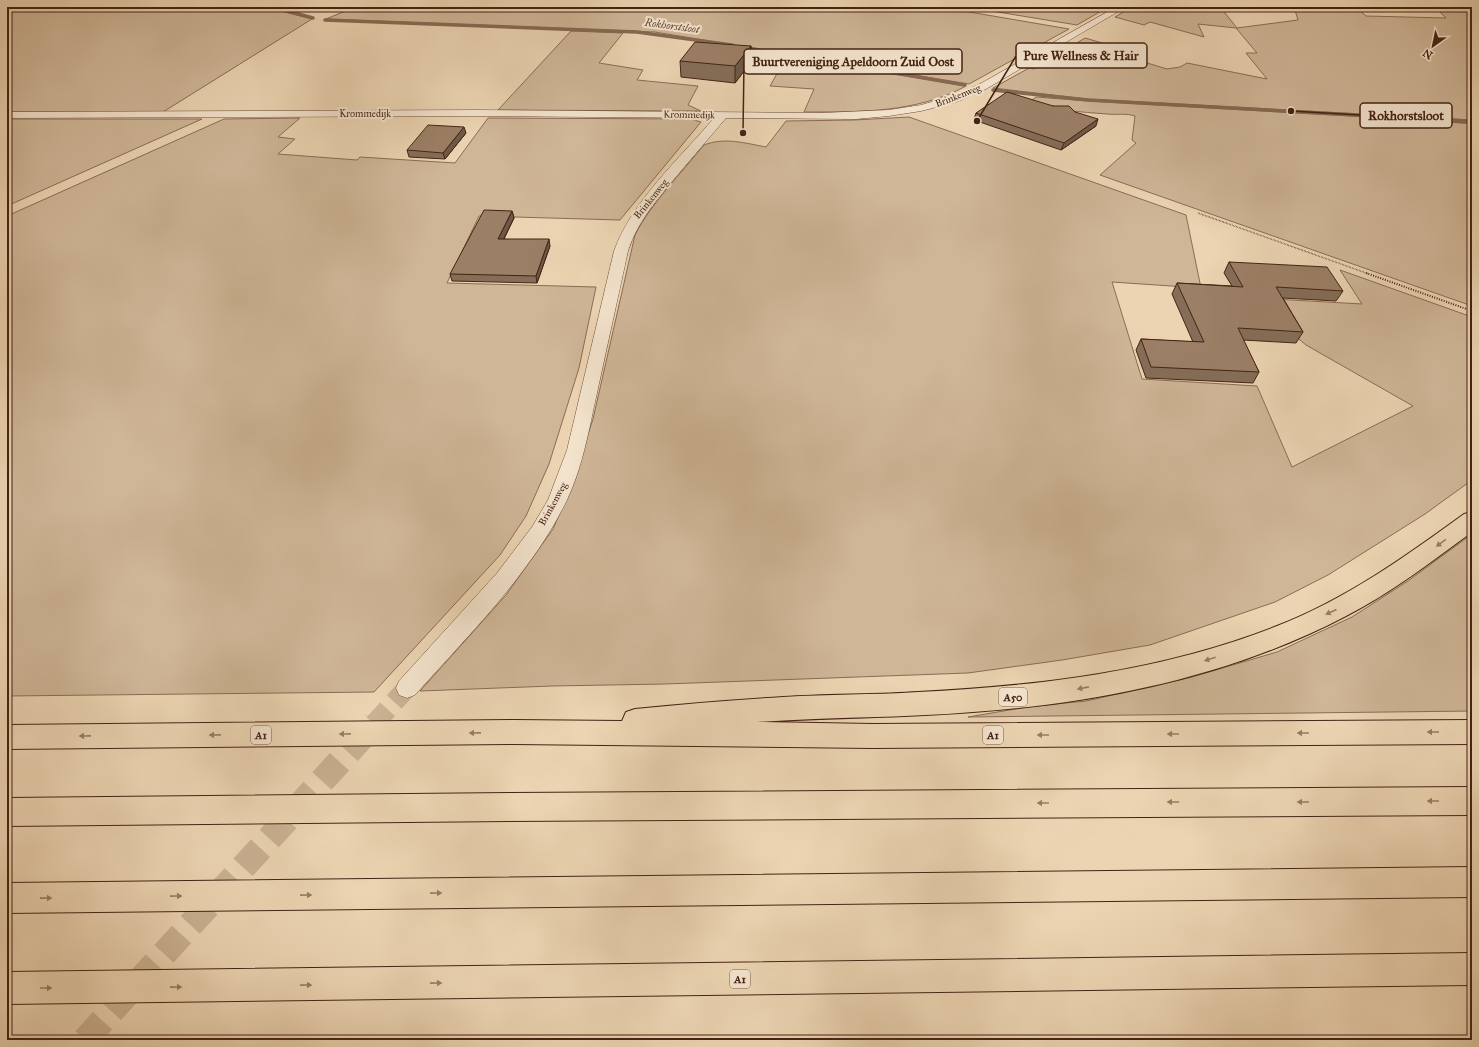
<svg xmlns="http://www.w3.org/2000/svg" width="1479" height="1047" font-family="'IM FELL Great Primer',serif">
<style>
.green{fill:#cfb697;stroke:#8a6c55}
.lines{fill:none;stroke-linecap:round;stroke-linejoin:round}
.stream-far1{stroke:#876952;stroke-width:3.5}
.stream{stroke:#876952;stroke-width:4.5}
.street-tunnel-far1{stroke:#cab192;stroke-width:20;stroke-dasharray:20 10;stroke-linecap:butt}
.street-tunnel{stroke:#cab192;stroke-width:26;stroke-dasharray:26 13;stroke-linecap:butt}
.street-casing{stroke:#6e4f3b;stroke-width:1}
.highway-casing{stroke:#442313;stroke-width:2}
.path-far1{stroke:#442313;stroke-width:1.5;stroke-dasharray:0.5 1;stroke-linecap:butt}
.path{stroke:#442313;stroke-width:2;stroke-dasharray:1 1.5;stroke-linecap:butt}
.street{fill:#f3e3cd;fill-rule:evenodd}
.highway{fill:#ecd4b2;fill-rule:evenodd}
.wall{fill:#856d58;stroke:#442313}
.shaded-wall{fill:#6c5947;stroke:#442313}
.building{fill:#9b7f66;stroke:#442313}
.oneway{fill:#987c62}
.labels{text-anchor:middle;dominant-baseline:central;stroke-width:4;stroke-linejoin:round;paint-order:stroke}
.far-street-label{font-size:10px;fill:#442313;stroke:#f3e3cd}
.far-water-label{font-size:11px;font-style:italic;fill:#654632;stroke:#f3e3cd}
.shield{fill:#f3e3cd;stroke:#785d4b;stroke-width:1}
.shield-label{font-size:11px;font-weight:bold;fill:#442313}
.leader{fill:none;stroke:#442313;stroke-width:1.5}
.callout-dot{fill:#442313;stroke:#f3e3cd;stroke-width:1.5}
.callout{fill:#f3e3cd;stroke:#442313;stroke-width:1.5}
.callout-label{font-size:13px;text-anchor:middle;font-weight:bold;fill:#442313}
</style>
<rect width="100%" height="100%" fill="#ecd4b2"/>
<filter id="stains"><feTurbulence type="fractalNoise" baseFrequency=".005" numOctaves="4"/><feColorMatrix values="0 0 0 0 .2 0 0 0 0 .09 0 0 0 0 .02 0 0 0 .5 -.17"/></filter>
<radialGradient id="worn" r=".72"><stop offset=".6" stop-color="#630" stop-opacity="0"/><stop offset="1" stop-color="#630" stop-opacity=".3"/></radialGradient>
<g class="green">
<polygon points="7,7 266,7 312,19 163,112 7,112 7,23 10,22 7,21"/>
<polygon points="355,7 940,7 1069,29 969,84 655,32 326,19"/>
<polygon points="967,7 1088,7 1103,10 1077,25"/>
<polygon points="1132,7 1215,7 1221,8 1237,28 1298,20 1294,7 1356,7 1366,16 1446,18 1439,11 1472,12 1472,120 1087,99 993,88 1029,68 1034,69 1085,38 1116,47 1108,53 1134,59 1167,69 1180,67 1187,63 1267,79 1246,53 1257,53 1236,28 1198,24 1204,37 1150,22 1144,25 1115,17"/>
<polygon points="571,31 623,33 599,63 643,70 637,80 698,86 688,105 701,111 498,110"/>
<path d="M787 56 966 86C917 113 859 112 804 112L814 89 770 86Z"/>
<path d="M1036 97 1088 101 1472 123V306L1100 175 1136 143 1132 140 1135 116C1126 113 1117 115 1107 114 1081 112 1054 110 1027 104Z"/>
<path d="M909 117 1186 215 1201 288 1112 282 1142 379 1257 386 1292 467 1413 406 1306 345 1294 335 1273 299 1362 304 1340 270 1472 317V480L1425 514 1328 575 1275 602 1150 645 1062 660 968 673 665 684 552 686 420 691 506 595 553 529 570 490 593 419 635 235C650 205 682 172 704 145 724 137 745 143 766 147L786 121 854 120Z"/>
<polygon points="300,118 278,137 295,139 278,154 357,160 360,157 455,163 488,118 690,119 701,122 620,220 479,216 447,283 596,287 579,368 549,464 526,516 500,555 374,692 7,696 7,216 224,119"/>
<polygon points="7,119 202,119 7,206"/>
<polygon points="1472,534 1472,711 968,717 1027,707 1086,701 1192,677 1277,652 1352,617 1408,581"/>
</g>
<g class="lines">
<g class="stream-far1">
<polyline points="272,7 313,18"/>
<polyline points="325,20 637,32 732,45"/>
<polyline points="742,47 965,85"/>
<polyline points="993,90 1088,100 1446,120"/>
</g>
<polyline class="stream" points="1428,119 1472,122"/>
<polyline class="street-tunnel-far1" points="374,724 407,688"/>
<polyline class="street-tunnel" points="85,1040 375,723"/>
<defs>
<path id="street" d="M1116 7H1126L986 89 956 102 921 111 889 116 856 119 726 118C711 136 695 154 680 172 659 197 638 220 628 251 618 298 607 346 597 393 589 429 583 466 567 500 531 574 469 634 415 695L407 698 399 695 396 688 399 681 497 573 532 527 548 500 567 450 614 251C632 201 680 158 714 118L477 116 7 118V112L477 110 822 113 889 110 921 105 949 97 978 85Z"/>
<g id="highway">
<path d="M1472 512V532C1431 562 1391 593 1346 616 1232 676 1101 703 973 712 902 718 829 717 757 722L873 724 1472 720V744L873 748 514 744 7 749V725L514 720 622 721 626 712 635 709C684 704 734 700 783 697 828 694 873 695 918 692 1040 686 1163 671 1277 626 1346 599 1405 557 1464 514Z"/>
<polygon points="1472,787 1472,815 509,821 7,826 7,798 509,793"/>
<polygon points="1472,867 1472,897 7,913 7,883"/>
<polygon points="1472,953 1472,985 7,1004 7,972"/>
</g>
</defs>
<use href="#street" class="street-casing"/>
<use href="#highway" class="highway-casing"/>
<polyline class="path-far1" points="1198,213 1369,274"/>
<polyline class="path" points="1366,273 1472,311"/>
<use href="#street" class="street"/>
<use href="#highway" class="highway"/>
</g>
<g class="wall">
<polygon points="751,46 751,62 735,83 681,77 680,61"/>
<polygon points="1053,106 1075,112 1096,126 1061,150 974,120 976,113"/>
<polygon points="466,133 445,159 409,157 407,150"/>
<polygon points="512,211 514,218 504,239 550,246 537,283 452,281 450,274"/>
<polygon points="1229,262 1343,291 1336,301 1283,298 1303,332 1296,343 1243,340 1259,372 1253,383 1146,378 1136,350 1141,339 1193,342 1172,294 1177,283 1232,286 1224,273"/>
</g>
<g class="shaded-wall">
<polygon points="751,46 751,62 735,83 735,66"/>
<polygon points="1098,119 1096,126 1061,150 1064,143"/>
<polygon points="464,127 466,133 445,159 443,153"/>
<polygon points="512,211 514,218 500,246 498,239"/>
<polygon points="549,239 550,246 537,283 536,276"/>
</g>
<g class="building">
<polygon points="695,42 751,46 735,66 680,61"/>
<polygon points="1007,92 1053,106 1069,106 1075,112 1098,119 1064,143 976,113"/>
<polygon points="428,125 464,127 443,153 407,150"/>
<polygon points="484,210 512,211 498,239 549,239 536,276 450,274"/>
<polygon points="1229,262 1327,267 1343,291 1276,287 1303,332 1238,328 1259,372 1151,367 1141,339 1204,342 1177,283 1243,287"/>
</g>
<defs><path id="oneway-solid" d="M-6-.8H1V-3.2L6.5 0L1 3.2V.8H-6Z"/></defs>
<g class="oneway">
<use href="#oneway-solid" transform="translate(1441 543) rotate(144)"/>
<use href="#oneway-solid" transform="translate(1331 612) rotate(155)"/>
<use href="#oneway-solid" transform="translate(1210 659) rotate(163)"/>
<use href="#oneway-solid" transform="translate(1083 688) rotate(169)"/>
<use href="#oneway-solid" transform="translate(1433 732) rotate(180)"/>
<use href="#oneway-solid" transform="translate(475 733) rotate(179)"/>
<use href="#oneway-solid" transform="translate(1303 733) rotate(180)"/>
<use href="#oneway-solid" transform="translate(345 734) rotate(179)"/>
<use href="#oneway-solid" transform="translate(1173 734) rotate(180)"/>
<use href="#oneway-solid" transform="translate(215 735) rotate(179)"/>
<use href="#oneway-solid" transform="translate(1043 735) rotate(180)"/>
<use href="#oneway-solid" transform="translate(85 736) rotate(179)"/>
<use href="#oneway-solid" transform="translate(1433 801) rotate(180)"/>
<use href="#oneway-solid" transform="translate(1173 802) rotate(180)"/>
<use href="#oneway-solid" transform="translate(1303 802) rotate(180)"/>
<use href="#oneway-solid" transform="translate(1043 803) rotate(180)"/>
<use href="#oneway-solid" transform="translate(436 893) rotate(-1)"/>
<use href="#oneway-solid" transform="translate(306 895) rotate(-1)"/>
<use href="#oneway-solid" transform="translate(176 896) rotate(-1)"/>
<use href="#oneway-solid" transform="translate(46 898) rotate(-1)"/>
<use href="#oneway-solid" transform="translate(436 983) rotate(-1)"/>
<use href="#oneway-solid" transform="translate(306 985) rotate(-1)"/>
<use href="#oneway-solid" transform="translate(176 987) rotate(-1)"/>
<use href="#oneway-solid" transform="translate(46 988)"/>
</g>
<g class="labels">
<g class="far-street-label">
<text transform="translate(958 96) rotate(-21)">Brinkenweg</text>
<text x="365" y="114">Krommedijk</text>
<text transform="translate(689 115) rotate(1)">Krommedijk</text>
<text transform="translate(651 199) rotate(-51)">Brinkenweg</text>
<text transform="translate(553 504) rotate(-61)">Brinkenweg</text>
</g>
<g class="far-water-label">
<text transform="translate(672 26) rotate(8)">Rokhorstsloot</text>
</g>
<g class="shield">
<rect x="999" y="688" width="28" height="18" rx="3"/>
<rect x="251" y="726" width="20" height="18" rx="3"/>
<rect x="983" y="726" width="20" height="18" rx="3"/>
<rect x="730" y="970" width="20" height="18" rx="3"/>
</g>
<g class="shield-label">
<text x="1013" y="697">A50</text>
<text x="261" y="735">A1</text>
<text x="993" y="735">A1</text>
<text x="740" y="979">A1</text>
</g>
</g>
<path class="leader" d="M977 121L1016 56M743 133L744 62M1291 111L1360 115"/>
<g class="callout-dot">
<circle cx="977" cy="121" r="4"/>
<circle cx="743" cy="133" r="4"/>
<circle cx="1291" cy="111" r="4"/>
</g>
<g class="callout">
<rect x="1016" y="43" width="131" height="25" rx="4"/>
<rect x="744" y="49" width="218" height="25" rx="4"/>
<rect x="1360" y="103" width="92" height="25" rx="4"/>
</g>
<g class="callout-label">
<text x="1081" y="60">Pure Wellness &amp; Hair</text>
<text x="853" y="66">Buurtvereniging Apeldoorn Zuid Oost</text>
<text x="1406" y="120">Rokhorstsloot</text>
</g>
<rect width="1479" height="1047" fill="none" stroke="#ecd4b2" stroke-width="24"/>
<rect x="8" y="8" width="1463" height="1031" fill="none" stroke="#442313" stroke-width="2"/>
<rect x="12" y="12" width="1455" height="1023" fill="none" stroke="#442313"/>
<g transform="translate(1433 46) rotate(213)" stroke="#f3e3cd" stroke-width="3" paint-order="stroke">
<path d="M0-3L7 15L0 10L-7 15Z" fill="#442313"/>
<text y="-6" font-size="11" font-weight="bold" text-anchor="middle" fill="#442313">N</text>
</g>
<rect width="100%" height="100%" filter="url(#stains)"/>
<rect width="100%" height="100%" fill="url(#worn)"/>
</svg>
